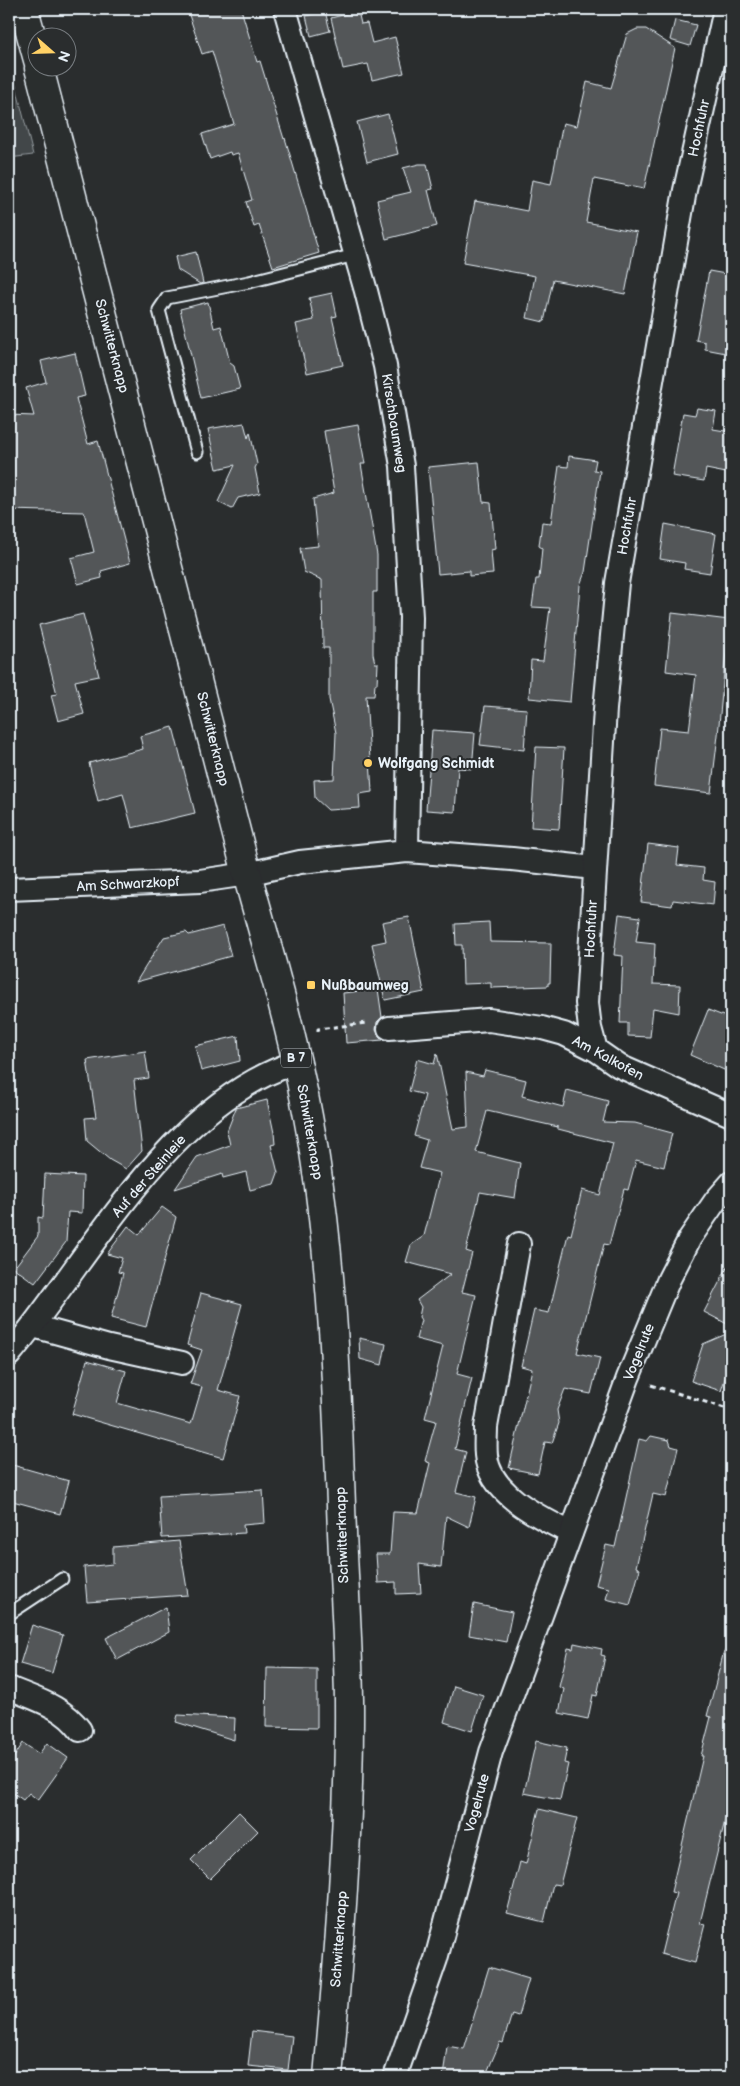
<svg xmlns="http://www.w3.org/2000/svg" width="740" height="2086" font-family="'Balsamiq Sans',sans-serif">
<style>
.green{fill:#424648;stroke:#959ca0}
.building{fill:#535759;stroke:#e8f1f8}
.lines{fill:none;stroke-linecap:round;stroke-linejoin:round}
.lane-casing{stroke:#e8f1f8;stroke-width:15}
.street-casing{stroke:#e8f1f8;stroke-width:26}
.primary-casing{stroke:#e8f1f8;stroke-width:31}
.path{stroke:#e8f1f8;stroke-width:3;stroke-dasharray:5 4;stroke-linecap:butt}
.lane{stroke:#2a2d2e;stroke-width:11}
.street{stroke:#2a2d2e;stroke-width:22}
.primary{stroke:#2a2d2e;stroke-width:28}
.poi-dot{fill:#ffd166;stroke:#2a2d2e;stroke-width:2}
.labels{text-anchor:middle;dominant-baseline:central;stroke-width:4;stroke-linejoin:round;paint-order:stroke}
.shield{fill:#2a2d2e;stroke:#afb6bb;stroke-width:1}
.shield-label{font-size:12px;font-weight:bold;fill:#e8f1f8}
.street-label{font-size:14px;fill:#e8f1f8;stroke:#2a2d2e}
.poi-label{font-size:14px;font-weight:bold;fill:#e8f1f8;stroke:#2a2d2e;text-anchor:start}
</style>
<rect width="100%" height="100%" fill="#2a2d2e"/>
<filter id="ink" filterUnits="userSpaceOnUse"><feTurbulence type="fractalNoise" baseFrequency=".02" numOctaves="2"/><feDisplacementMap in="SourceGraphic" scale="10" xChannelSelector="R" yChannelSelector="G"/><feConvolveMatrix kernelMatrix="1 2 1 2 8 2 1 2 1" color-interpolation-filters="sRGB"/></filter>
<g filter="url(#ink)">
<polygon class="green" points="9,58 33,155 9,158"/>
<g class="building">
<polygon points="187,9 241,9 257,62 260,61 284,139 285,138 319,253 273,267 259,225 254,227 246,202 252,200 238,153 231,155 230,152 210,159 202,134 234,124 212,51 202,54"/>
<polygon points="325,11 330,31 311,36 306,16"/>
<polygon points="358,11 361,24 367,23 372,43 395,37 404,73 372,80 368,64 343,69 331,18"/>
<polygon points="675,20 696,25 690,46 670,40"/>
<polygon points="637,29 646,29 675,48 644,189 594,179 586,222 637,232 625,294 553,280 544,322 527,318 535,276 463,263 475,201 527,211 532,180 551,184 563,123 577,126 587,82 611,88 627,34"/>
<polygon points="388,114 398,154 367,162 357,122"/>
<polygon points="419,164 427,164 433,189 428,190 437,226 386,239 377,200 411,192 403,168"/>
<polygon points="196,252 203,283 200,284 178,270 175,257"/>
<polygon points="709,271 731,275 731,354 705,349 705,342 696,340"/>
<polygon points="332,293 337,316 332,317 343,365 307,373 296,324 314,320 309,298"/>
<polygon points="208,302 214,328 221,326 230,363 234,366 240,389 201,398 180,309"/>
<polygon points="75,353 85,396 76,398 88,444 98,441 130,563 101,571 102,578 78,584 71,558 94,552 84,512 9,510 9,415 34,416 26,388 46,382 41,361"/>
<polygon points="697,408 716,411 713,429 731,432 731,474 706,469 704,481 672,476 683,413 695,415"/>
<polygon points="244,423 248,438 250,432 257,464 255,468 260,493 238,498 232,509 218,502 235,465 217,469 208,429"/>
<polygon points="358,425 365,464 361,464 377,555 377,592 373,592 373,654 375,663 378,663 377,684 375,684 374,696 366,696 372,792 359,794 360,808 328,810 315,798 314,780 334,779 336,733 329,699 329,648 323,648 322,580 304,572 300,548 318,546 313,499 334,493 324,431"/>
<polygon points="569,456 596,460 594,470 600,471 585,572 580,585 570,702 529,698 531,660 543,661 550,608 532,607 536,579 539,579 542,548 539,546 542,522 551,523 559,466 568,467"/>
<polygon points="479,462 483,502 491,503 495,549 491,550 493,574 469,576 469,571 438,574 428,467"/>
<polygon points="665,524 716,534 710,573 684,569 685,563 660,559"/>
<polygon points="672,613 729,620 718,735 711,793 654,786 660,728 689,731 696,675 666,671"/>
<polygon points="83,614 99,676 75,681 84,714 58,721 51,695 57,694 39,625"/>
<polygon points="485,706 527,709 524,750 480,745"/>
<polygon points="173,727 195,813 132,828 123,794 98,801 89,763 143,749 140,736"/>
<polygon points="432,730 475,733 472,769 458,768 455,812 426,810"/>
<polygon points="536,747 564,748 559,829 531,827"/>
<polygon points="648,844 679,848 677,865 704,868 703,880 715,882 713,905 673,900 672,906 641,902"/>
<polygon points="619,914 640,917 636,942 655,944 653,984 680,985 679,1013 653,1008 650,1037 628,1036 628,1023 620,1023 623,956 614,955"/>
<polygon points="409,917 424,992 385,1000 372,944 386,941 382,922"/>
<polygon points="489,922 490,942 551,943 550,983 548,983 548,986 491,988 491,983 463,984 462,945 456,945 455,924"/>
<polygon points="223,926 231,956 136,982 164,937 186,932 189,935"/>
<polygon points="378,989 382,1017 377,1022 376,1030 379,1036 383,1040 346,1043 343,993"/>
<polygon points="708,1010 731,1019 731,1073 690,1055"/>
<polygon points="238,1036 240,1061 201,1071 195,1046"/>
<polygon points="145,1051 149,1078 134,1080 142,1151 126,1169 110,1160 87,1141 85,1118 96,1117 87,1060"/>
<polygon points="437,1053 453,1129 468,1127 466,1072 483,1076 485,1070 526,1080 522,1096 563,1107 567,1090 608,1101 603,1122 635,1123 672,1133 664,1167 636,1160 628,1190 624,1189 609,1245 604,1244 577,1353 600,1358 591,1394 565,1389 557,1410 559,1423 552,1443 545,1442 538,1474 509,1468 532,1369 521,1366 534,1310 549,1313 568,1234 571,1235 582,1190 600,1195 613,1143 558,1129 558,1127 487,1111 476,1152 520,1163 515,1198 480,1192 466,1251 472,1253 462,1292 476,1295 457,1374 472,1378 455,1449 466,1452 456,1492 476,1497 469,1527 446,1516 441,1567 419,1564 421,1593 396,1594 396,1582 378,1583 376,1554 390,1554 393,1512 418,1513 430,1463 425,1461 436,1421 425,1418 443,1346 416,1339 421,1320 419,1317 421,1307 417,1300 451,1274 406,1262 411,1245 424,1236 440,1173 419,1168 427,1140 414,1136 425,1095 409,1091 417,1059 434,1064"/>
<polygon points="267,1100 274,1133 275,1144 271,1145 278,1173 274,1184 250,1190 246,1172 223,1178 222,1174 175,1189 197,1157 230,1145 227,1131 236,1108"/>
<polygon points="45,1174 83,1176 82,1213 68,1212 66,1242 35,1283 14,1268 38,1236 38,1217 43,1218"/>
<polygon points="162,1207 176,1217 146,1327 111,1318 123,1273 118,1272 122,1258 107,1254 128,1226 139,1235"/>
<polygon points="731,1260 731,1326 704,1312"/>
<polygon points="201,1293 242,1304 218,1390 240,1396 223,1458 72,1414 87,1360 126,1371 117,1403 191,1424 202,1387 190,1384 202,1350 187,1345"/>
<polygon points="731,1332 731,1360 721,1391 691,1381 703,1344"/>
<polygon points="359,1338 386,1344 382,1365 360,1359"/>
<polygon points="651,1436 669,1440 671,1446 678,1448 666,1497 653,1494 636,1567 640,1569 630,1605 606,1599 609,1588 596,1585 606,1545 615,1547 639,1439 647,1441"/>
<polygon points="9,1464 69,1481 60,1514 9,1500"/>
<polygon points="263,1490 265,1523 243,1525 244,1533 162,1538 159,1496"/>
<polygon points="179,1541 188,1595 87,1602 84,1567 113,1564 113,1547"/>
<polygon points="474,1604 512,1612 506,1642 469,1635"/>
<polygon points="166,1607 169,1632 117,1660 106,1638"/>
<polygon points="32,1625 63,1635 52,1673 20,1664"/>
<polygon points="574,1643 602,1649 601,1655 605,1656 597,1696 593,1695 588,1719 559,1713 564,1689 559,1687 568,1648 573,1649"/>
<polygon points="724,1651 731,1651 731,1796 700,1923 705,1924 695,1963 661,1954 676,1893 671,1892 703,1756 701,1756 711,1717 707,1716"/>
<polygon points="267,1668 317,1669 317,1728 266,1727"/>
<polygon points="454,1686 483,1695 472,1731 444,1722"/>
<polygon points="178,1715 235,1718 234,1740 176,1722"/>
<polygon points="536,1741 567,1748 564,1763 568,1764 560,1800 524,1793"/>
<polygon points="23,1743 39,1754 47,1743 68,1758 38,1800 29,1793 23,1800 9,1790 9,1765"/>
<polygon points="539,1809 577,1818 560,1885 553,1884 544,1922 507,1913 520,1862 526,1864"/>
<polygon points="239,1812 258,1831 210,1879 191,1860"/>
<polygon points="489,1967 529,1979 518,2016 512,2014 503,2043 500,2042 485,2077 443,2077 447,2046 464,2049"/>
<polygon points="252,2031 292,2036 288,2070 248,2066"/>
</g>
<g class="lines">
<defs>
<g id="lane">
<polyline points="197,452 159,310 167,298 249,282 355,255"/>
<polyline points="9,1614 62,1579"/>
</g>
<g id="street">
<polyline points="285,9 366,291 385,366 402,466 411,617 407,851"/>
<polyline points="9,889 200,881 247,874 300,862 407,851 512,859 594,868"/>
<polyline points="389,1028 489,1020 542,1028 564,1034 596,1050 619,1066 731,1115"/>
<polyline points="596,1050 590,1028 587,1003 605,709 617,583 685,190 725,9"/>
<path d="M519 1244 486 1427C486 1436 485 1446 486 1455 489 1494 541 1518 571 1533"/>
<polyline points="33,1326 109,1347 182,1363"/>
<path d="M9 1355C92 1257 168 1103 297 1062"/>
<path d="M9 1688C35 1699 63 1706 80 1730"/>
<polyline points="395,2077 436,1959 491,1752 628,1378 669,1279 690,1238 716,1200 731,1183"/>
</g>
<g id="primary">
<polyline points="24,9 38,60"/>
<path d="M39 68 247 874C274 970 302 1066 316 1165 333 1278 337 1391 341 1505 343 1570 348 1635 349 1700 350 1826 339 1952 328 2077"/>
</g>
</defs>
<use href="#lane" class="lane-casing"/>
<use href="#street" class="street-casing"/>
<use href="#primary" class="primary-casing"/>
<g class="path">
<polyline points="318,1032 318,1029 366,1023"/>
<polyline points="651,1385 731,1410"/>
</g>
<use href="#lane" class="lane"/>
<use href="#street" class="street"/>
<use href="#primary" class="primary"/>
</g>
</g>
<g class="poi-dot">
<circle cx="368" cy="763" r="5"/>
<rect x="306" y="980" width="10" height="10" rx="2.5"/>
</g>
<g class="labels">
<rect class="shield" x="281" y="1048.5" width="30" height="19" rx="4"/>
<g class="shield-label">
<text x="296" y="1058">B 7</text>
</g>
<g class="street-label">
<text transform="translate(699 128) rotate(-78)">Hochfuhr</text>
<text transform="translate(112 346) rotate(75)">Schwitterknapp</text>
<text transform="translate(394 423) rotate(81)">Kirschbaumweg</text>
<text transform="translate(627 526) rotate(-80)">Hochfuhr</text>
<text transform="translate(213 739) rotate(76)">Schwitterknapp</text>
<text transform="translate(128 884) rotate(-3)">Am Schwarzkopf</text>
<text transform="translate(591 929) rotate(-87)">Hochfuhr</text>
<text transform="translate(608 1058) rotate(28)">Am Kalkofen</text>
<text transform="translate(310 1132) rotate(80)">Schwitterknapp</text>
<text transform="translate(149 1176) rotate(-49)">Auf der Steinleie</text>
<text transform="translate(639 1352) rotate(-68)">Vogelrute</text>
<text transform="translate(342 1535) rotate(-92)">Schwitterknapp</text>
<text transform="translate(477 1803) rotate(-75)">Vogelrute</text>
<text transform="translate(339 1939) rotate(-86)">Schwitterknapp</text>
</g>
<g class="poi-label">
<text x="378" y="763">Wolfgang Schmidt</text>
<text x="321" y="985">Nußbaumweg</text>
</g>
</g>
<rect width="740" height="2086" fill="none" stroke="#2a2d2e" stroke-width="30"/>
<rect x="15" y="15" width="710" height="2056" fill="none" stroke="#e8f1f8" stroke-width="2" filter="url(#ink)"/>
<g transform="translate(52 52) rotate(110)"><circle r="24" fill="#2a2d2e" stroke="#767b7f"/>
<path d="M0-4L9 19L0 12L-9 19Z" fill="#ffd166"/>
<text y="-8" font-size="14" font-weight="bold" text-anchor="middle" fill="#e8f1f8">N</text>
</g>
</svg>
